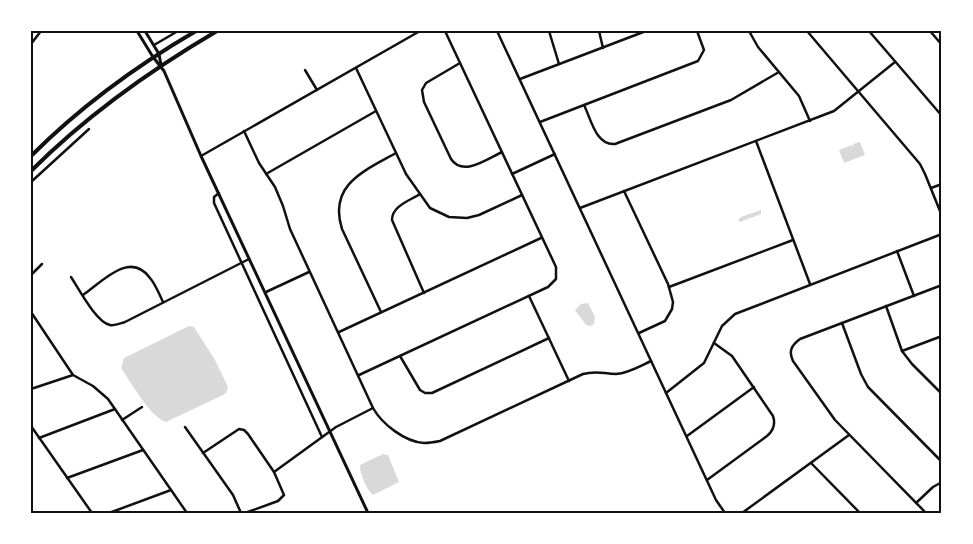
<svg xmlns="http://www.w3.org/2000/svg" width="973" height="544" font-family="'Roboto Condensed',sans-serif">
<style>
.water{fill:#d9d9d9}
.lines{fill:none;stroke-linecap:round;stroke-linejoin:round}
.minor{stroke:#111;stroke-width:2.5}
.secondary{stroke:#111;stroke-width:3}
.primary{stroke:#111;stroke-width:4}
.neatline{fill:none;stroke:#111;stroke-width:2}
</style>
<rect width="100%" height="100%" fill="#fff"/>
<g class="water">
<polygon points="860,142 865,155 844,163 839,150 852,145 854,147 853,144"/>
<polygon points="761,210 761,214 740,222 738,220 741,217"/>
<polygon points="588,303 595,317 594,324 590,326 586,325 575,310 581,304"/>
<path d="M189 326 194 327 215 360 228 387 226 393 221 396 166 422C150 417 131 382 121 368L124 358Z"/>
<path d="M383 454 388 455 399 482 373 495C366 489 360 474 360 465Z"/>
</g>
<g class="lines">
<g class="minor">
<polyline points="497,31 716,500 725,513"/>
<polyline points="549,31 559,64"/>
<polyline points="599,31 603,48"/>
<polyline points="749,31 758,47 799,96 810,121"/>
<polyline points="807,31 920,164 925,174 942,216"/>
<polyline points="869,31 942,116"/>
<polyline points="930,31 942,45"/>
<polyline points="31,44 41,31"/>
<polyline points="154,45 178,31"/>
<path d="M460 63 426 83 422 90 424 102 451 159C463 177 487 159 502 152"/>
<polyline points="356,68 406,174 430,208 449,217 467,218 479,215 522,195"/>
<polyline points="305,70 317,90"/>
<polyline points="520,79 646,31"/>
<path d="M584 105C591 119 596 146 615 144L731 100 779 72"/>
<polyline points="540,122 698,61 704,50 697,31"/>
<path d="M244 131 259 163 275 187 283 206 290 229 373 408C382 424 405 442 424 443 429 443 435 442 440 441L583 374C597 370 604 374 616 374 629 373 640 366 651 361"/>
<polyline points="756,141 810,284"/>
<polyline points="201,156 420,31"/>
<polyline points="266,174 376,111"/>
<polyline points="512,174 555,154"/>
<polyline points="31,182 89,129"/>
<polyline points="931,188 942,184"/>
<polyline points="624,191 668,284 673,302 672,309 665,321 639,333"/>
<polyline points="219,193 214,197 214,203 322,437"/>
<path d="M420 194C409 201 392 206 392 220L424 293"/>
<polyline points="580,208 834,111 895,62"/>
<polyline points="897,251 914,296"/>
<polyline points="31,275 42,264"/>
<path d="M71 277C79 289 96 322 110 325 115 326 121 323 125 322L249 259"/>
<polyline points="669,287 793,240"/>
<polyline points="266,292 309,272"/>
<path d="M83 295C102 282 130 250 150 278 156 285 159 294 163 302"/>
<polyline points="529,296 569,381"/>
<polyline points="886,306 902,351 912,364 942,394"/>
<polyline points="31,312 73,375 93,386 108,399 187,513"/>
<path d="M381 312 342 229C328 185 364 171 396 153"/>
<polyline points="842,323 861,374 868,387 942,462"/>
<polyline points="339,332 541,238"/>
<polyline points="902,351 942,336"/>
<polyline points="400,356 420,390 425,393 432,393 549,338"/>
<polyline points="359,375 548,287 556,279 556,267 445,31"/>
<polyline points="31,389 73,375"/>
<polyline points="666,393 704,363 722,326 735,314 942,234"/>
<polyline points="122,420 142,407"/>
<polyline points="31,426 92,513"/>
<polyline points="185,427 233,495 241,513"/>
<polyline points="687,436 754,387"/>
<polyline points="39,438 115,409"/>
<polyline points="203,453 239,429 244,430 248,434 274,472 284,495 278,501 245,513"/>
<polyline points="811,463 860,513"/>
<polyline points="274,472 336,427 373,408"/>
<polyline points="67,478 143,450"/>
<path d="M707 480 767 436C773 431 776 425 773 416L732 356 714 343"/>
<polyline points="916,503 933,487 942,482"/>
<polyline points="31,510 33,513"/>
<polyline points="109,513 171,490"/>
<polyline points="742,513 849,435"/>
<path d="M926 513 835 420 793 361C788 351 792 345 800 339L942 285"/>
</g>
<g class="secondary">
<polyline points="137,31 153,57 164,71 201,156 368,513"/>
<polyline points="145,31 159,54 161,65"/>
</g>
<g class="primary">
<path d="M31 156C80 107 136 66 196 31"/>
<path d="M31 171C87 115 149 71 217 31"/>
</g>
</g>
<rect width="973" height="544" fill="none" stroke="#ffffff" stroke-width="65"/>
<rect x="32" y="32" width="908" height="480" class="neatline"/>
</svg>
